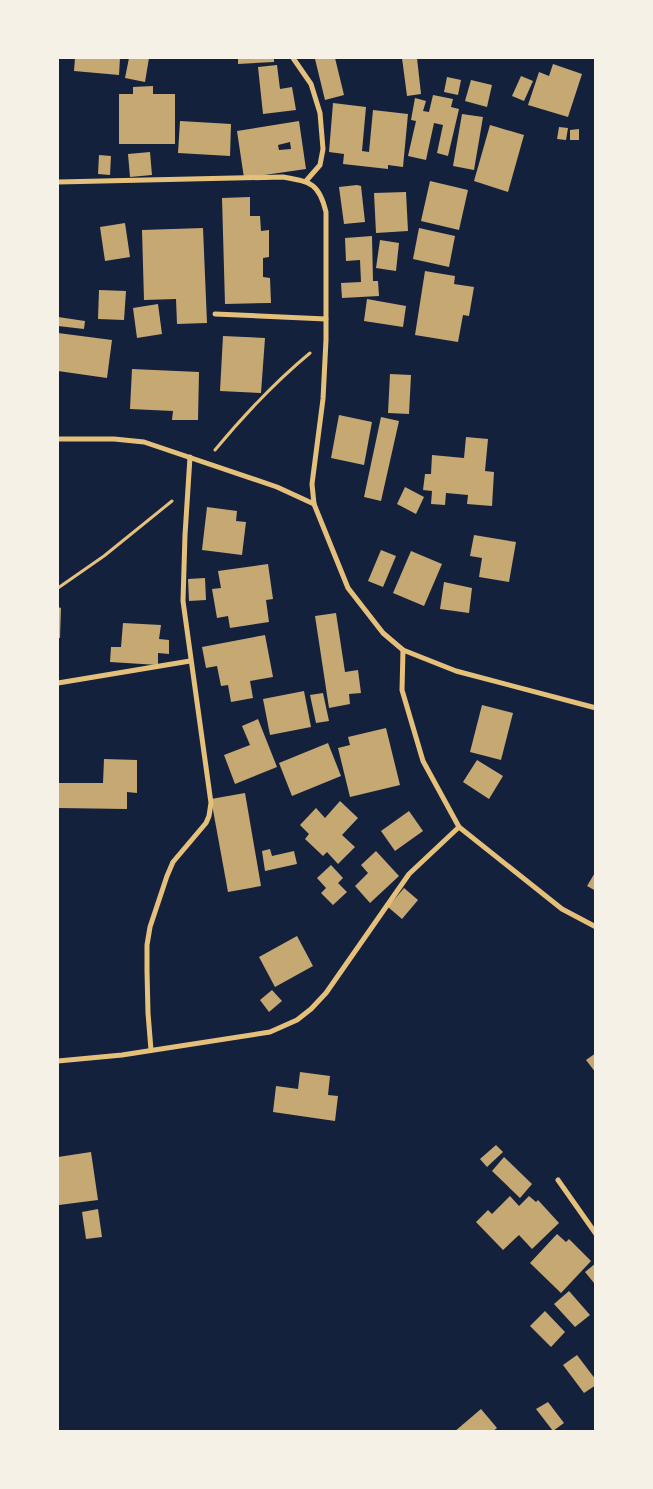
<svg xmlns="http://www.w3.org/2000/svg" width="653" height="1489" font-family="Lato,sans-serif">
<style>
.building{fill:#c6a872;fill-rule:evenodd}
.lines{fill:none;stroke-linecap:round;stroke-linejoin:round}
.path{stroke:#e5c07b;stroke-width:3}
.minor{stroke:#e5c07b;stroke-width:5}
</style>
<rect width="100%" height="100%" fill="#14213d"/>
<g class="building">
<polygon points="75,58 120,58 119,75 74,71"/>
<polygon points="129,58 149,58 145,82 125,78"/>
<polygon points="238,58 274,58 274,62 238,64"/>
<polygon points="320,58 335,58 344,95 325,100 315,59"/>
<polygon points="402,58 417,58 421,94 407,96"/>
<polygon points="553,64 582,74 568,117 528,105 539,72 549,76"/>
<polygon points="277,65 280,89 292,87 296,110 263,114 258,67"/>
<polygon points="521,76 533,81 524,101 512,96"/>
<polygon points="447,77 461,80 458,95 444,92"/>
<polygon points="471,80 492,85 487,107 465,101"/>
<polygon points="153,86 153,94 175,94 175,144 119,144 119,94 133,94 133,87"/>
<polygon points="433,95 453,99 451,107 459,109 448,156 437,153 443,125 434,123 426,160 408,156 416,121 411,120 415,98 426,101 423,111 429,112"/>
<polygon points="333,103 366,107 362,151 369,152 373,110 408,114 403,167 388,165 388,169 343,164 344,154 329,152"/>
<polygon points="462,114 483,117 474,170 453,166"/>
<polygon points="180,121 231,124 230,156 178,153"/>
<path d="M299 121 306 169 244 178 237 131ZM290 142 291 149 279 150 278 145Z"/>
<polygon points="490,125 524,135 508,192 474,181"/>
<polygon points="559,127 568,128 566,140 557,139"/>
<polygon points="579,129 579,140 570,140 570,130"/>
<polygon points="150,152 152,175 130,177 128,154"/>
<polygon points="99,155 111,156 110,175 98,174"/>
<polygon points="430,181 468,190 459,230 421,221"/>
<polygon points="357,185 361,186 365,222 344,224 339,187"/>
<polygon points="406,192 408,231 376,233 374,193"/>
<polygon points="250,197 250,216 260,216 261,231 269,230 269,257 263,258 263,277 270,278 271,303 225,304 222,198"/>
<polygon points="125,223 130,257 105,261 100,227"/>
<polygon points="203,228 207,323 177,324 176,299 144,300 142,230"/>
<polygon points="419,228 455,236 449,267 413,259"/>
<polygon points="372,236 373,281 378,281 379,296 342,298 341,283 361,282 360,260 346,261 345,238"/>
<polygon points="380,240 399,243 396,271 376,268"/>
<polygon points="425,271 455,276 454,284 474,287 469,316 463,315 458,342 415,335"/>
<polygon points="99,290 126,291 124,320 98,319"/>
<polygon points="367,299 406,306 403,327 364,321"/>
<polygon points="158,304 162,334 137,338 133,308"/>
<polygon points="58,317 85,321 84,329 58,326"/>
<polygon points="58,333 112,340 107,378 58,371"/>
<polygon points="223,336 265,338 261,393 220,391"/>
<polygon points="132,369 199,372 198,420 172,420 173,411 130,409"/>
<polygon points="390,374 411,375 409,414 388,413"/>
<polygon points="339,415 372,422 364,465 331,458"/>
<polygon points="381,417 399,421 381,501 364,497"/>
<polygon points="466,437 488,439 485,471 494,472 492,506 467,504 468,495 446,493 445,505 431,504 432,491 423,490 425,474 431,474 432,455 464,458"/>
<polygon points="405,487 424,497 416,514 397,504"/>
<polygon points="207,507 237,511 236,521 246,522 242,555 202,550"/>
<polygon points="474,535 516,542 509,582 479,577 482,558 470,556"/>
<polygon points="381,550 396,556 383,587 368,581"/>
<polygon points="411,551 442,564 424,606 393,593"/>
<polygon points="268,564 273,599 266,600 269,622 230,628 228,616 217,618 212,589 221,588 218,571"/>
<polygon points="205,578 206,600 189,601 188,579"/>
<polygon points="444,582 472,588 469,613 440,609"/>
<polygon points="58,607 61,608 60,638 58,638"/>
<polygon points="336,613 345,672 358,670 361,693 349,694 350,704 329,708 315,616"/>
<polygon points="123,623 161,625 159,639 169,640 169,654 158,653 158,665 110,662 111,647 121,647"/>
<polygon points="265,635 273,677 250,681 253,698 231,702 228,685 221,686 217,666 206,668 202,647"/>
<polygon points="304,691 311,727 270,735 263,699"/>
<polygon points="323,693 329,721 316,723 310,695"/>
<polygon points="482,705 513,713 501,760 470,752"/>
<polygon points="258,719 277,767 235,784 224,755 250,745 242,726"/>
<polygon points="386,728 400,785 350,797 338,748 350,745 348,737"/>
<polygon points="328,743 341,776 292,796 279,763"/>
<polygon points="104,759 137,760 137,793 127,792 127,809 58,808 58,783 103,783"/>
<polygon points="477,760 503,776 489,799 463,782"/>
<polygon points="245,793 261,886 228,892 211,799"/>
<polygon points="340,801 358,818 342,835 355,847 338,864 327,852 323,856 305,839 309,834 300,825 316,808 325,818"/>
<polygon points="409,811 423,831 395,851 381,831"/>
<polygon points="270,849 272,856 294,851 297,864 265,871 262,851"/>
<polygon points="376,851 399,876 370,903 355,886 368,873 361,865"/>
<polygon points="331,865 343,878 338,883 347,892 333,905 321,893 326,888 317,878"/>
<polygon points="596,871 596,891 587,886"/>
<polygon points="404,888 418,900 402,919 388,907"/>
<polygon points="297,936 313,966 275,987 259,957"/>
<polygon points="272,990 282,1001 269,1012 260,1000"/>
<polygon points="596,1053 596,1073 586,1060"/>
<polygon points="300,1072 330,1076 328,1095 338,1096 335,1121 273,1112 276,1086 298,1089"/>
<polygon points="496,1145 503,1152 487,1167 480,1159"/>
<polygon points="91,1152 98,1200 59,1205 58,1157"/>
<polygon points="504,1157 532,1184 520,1198 492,1171"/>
<polygon points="510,1196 519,1206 529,1196 536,1202 538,1200 559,1223 532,1249 519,1235 503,1250 476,1222 488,1210 492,1214"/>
<polygon points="98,1209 102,1237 86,1239 82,1212"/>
<polygon points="557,1234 566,1242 569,1239 591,1261 561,1293 530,1263"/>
<polygon points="596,1263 596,1282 594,1283 585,1272"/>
<polygon points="569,1291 590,1315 575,1327 554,1304"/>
<polygon points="545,1311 565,1332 551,1347 530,1326"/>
<polygon points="577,1355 596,1380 596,1385 584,1393 563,1365"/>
<polygon points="548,1402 564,1423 553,1431 536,1409"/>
<polygon points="481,1409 497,1428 492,1432 454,1432"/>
</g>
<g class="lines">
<g class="path">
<path d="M215 450C244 415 275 382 310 353"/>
<polyline points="58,588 104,556 172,501"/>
</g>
<g class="minor">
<polyline points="293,58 311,84 320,113 323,149 320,165 306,181"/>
<path d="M58 182 283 177C311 182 319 183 326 212V340L323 399 312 484 314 504 348 588 383 633 403 650 456 671 596 708"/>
<polyline points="215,314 326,319"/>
<polyline points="58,439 114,439 144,442 277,487 314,504"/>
<polyline points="403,650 402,690 423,761 459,827 562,909 596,927"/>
<polyline points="58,683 190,661"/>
<polyline points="151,1050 148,1013 147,971 147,945 150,927 167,876 173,862 206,823 209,816 211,803 183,601 185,535 190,457"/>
<polyline points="58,1061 122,1055 270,1032 297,1020 311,1009 326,993 409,874 459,827"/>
<polyline points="558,1180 596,1234"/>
</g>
</g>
<rect width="653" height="1489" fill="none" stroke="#f6f1e7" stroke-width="118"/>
</svg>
